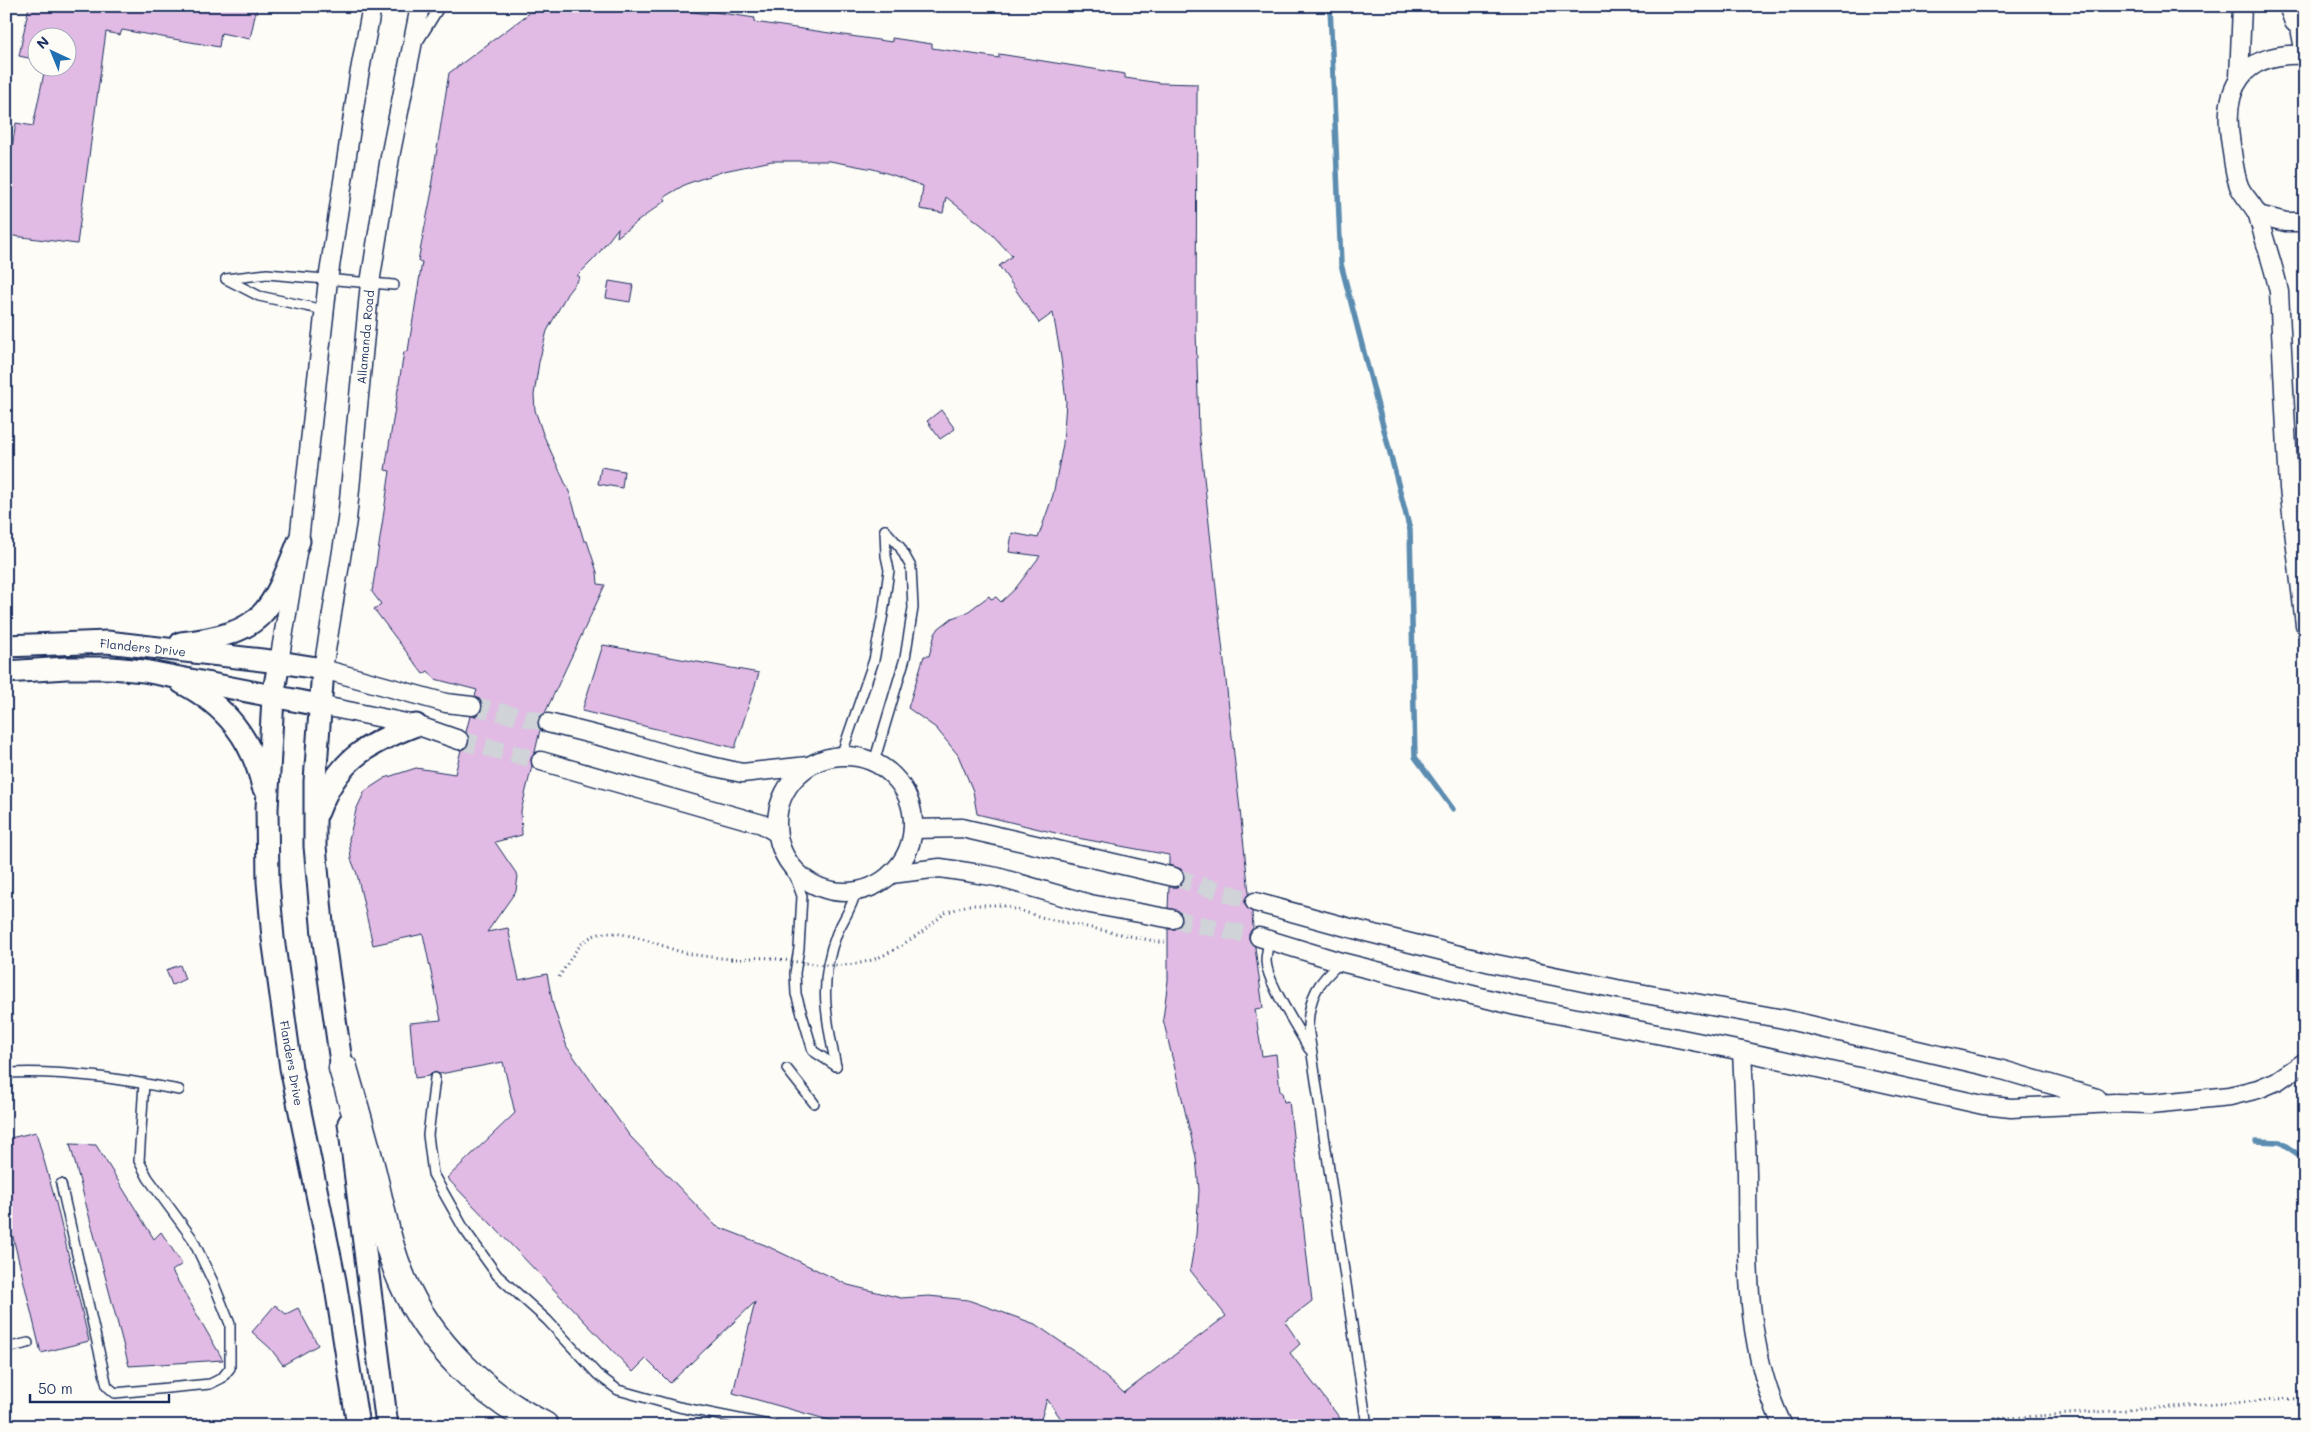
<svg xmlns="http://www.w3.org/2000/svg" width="2311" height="1432" font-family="Mali,sans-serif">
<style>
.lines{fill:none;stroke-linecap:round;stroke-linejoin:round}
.stream{stroke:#5c8db1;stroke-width:5.5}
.building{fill:#e1bbe4;stroke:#1b2f5e;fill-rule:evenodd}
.minor-tunnel{stroke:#d0d3d8;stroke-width:18;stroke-dasharray:18 9;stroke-linecap:butt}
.service-casing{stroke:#1b2f5e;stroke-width:12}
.minor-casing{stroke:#1b2f5e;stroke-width:21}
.tertiary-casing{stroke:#1b2f5e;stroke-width:25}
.motorway-casing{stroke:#1b2f5e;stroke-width:31}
.path{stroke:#1b2f5e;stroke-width:3;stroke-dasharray:1 4;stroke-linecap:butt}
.service{stroke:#fdfcf7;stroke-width:9}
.minor{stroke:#fdfcf7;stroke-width:18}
.tertiary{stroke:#fdfcf7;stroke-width:21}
.motorway{stroke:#fdfcf7;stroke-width:28}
.path-bridge{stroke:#1b2f5e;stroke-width:3;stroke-dasharray:1 4;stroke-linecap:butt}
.labels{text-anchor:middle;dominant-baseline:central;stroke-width:5;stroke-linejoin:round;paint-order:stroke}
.street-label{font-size:12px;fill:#1b2f5e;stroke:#fdfcf7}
</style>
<rect width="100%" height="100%" fill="#fdfcf7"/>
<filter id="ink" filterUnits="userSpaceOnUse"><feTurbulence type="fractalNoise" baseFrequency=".02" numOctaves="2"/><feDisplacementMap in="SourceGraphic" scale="10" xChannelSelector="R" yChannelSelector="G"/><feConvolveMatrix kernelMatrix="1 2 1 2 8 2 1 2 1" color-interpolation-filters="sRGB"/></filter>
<g filter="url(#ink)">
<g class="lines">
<g class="stream">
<polyline points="1330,6 1341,264 1410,530 1415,757 1453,809"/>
<polyline points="2256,1141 2280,1142 2305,1159"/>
</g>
</g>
<g class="building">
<polygon points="29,6 257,6 250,39 221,33 219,47 122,30 120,35 106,32 77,244 6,235 6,160 10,160 16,123 33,126 45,68 68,68 68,38 38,38 38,60 19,56"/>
<path d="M539 6H657L707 14 708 11 755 18 754 22 892 42V38L932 44V48L999 58V54L1125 74V78L1160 83 1197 84 1196 329 1199 431 1249 893 1245 899V904L1252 912 1253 928 1249 933V939L1255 947 1263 1008 1255 1009 1262 1056 1276 1054 1280 1092H1282L1284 1102 1289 1101 1312 1301 1285 1322 1300 1344 1290 1353 1346 1426H1066L1047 1399 1039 1426H850L733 1393 755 1302 670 1383 646 1359 633 1372 447 1178 515 1113 503 1062 440 1074 433 1072 429 1076 415 1078 410 1023 441 1020 423 934 373 945 357 874 351 859 349 839 356 810 365 791 385 778 416 768 455 774 461 750 469 743V738L466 732 470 716H477L482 708V701L475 696 477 690 435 679 428 671 423 674 374 609 381 604 372 592 390 471 385 470 404 352 408 351 422 262 418 261 433 186 431 187 449 73ZM772 161H830L873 169 893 175 923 186 920 209 943 213 946 197 989 231 1012 256 999 266 1039 323 1053 313 1061 358 1066 402 1063 444 1053 495 1038 538 1012 533 1009 552 1040 556 1015 589 1001 602 996 597 991 599 989 596 966 613 952 618 939 628 935 634 929 656H924L908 708 936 728 958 755 973 791 977 814 1072 837 1169 855V865L1181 869 1184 873V879L1181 885 1177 887H1169L1168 908 1179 911 1182 920 1176 929H1168V980L1163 1019 1196 1157 1199 1190 1196 1235 1190 1270 1226 1316 1124 1393 1083 1357 1035 1324 968 1300 929 1296 901 1298 848 1285 765 1245 716 1226 629 1135 567 1047 553 1005 547 974 519 980 508 928 487 932 516 891 518 876 495 842 522 835 521 811 532 766 531 759 535 752 540 730 538 720 545 713 605 585 598 584 597 572 587 541H584L570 494 543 434 535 410 534 395 539 362 547 331 567 294 580 277 577 276 595 258 618 228 617 237 666 200 664 197 686 184 724 171Z"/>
<polygon points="609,281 633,285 630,302 606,298"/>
<polygon points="941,410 955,429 940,439 927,421"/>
<polygon points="601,467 624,471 622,488 598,484"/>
<polygon points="603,645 759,673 735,748 582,711"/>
<polygon points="180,965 185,979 172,985 166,970"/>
<polygon points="36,1132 56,1203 89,1341 41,1353 6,1208 6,1139"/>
<polygon points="70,1144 96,1145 154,1239 161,1232 182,1264 172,1271 223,1360 129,1366"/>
<polygon points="275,1305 286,1314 298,1308 318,1345 283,1365 270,1348 252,1332"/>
</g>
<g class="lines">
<g class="minor-tunnel">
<polyline points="472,706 548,723"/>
<polyline points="459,740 541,761"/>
<polyline points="1174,877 1255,902"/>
<polyline points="1172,919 1259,937"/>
</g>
<defs>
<g id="service">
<polyline points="419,40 440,6"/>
<polyline points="226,279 267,274 394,285"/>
<polyline points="226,279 259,296 324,310"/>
<polyline points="841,756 874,660 883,614 889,570 886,556 885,530"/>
<polyline points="874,762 905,658 913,608 911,567 900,547 885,530"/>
<polyline points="791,866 802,896 799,948 795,973 796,994 813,1051 836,1066"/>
<path d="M1269 941C1268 947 1266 954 1266 961 1267 983 1298 1028 1309 1049"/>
<path d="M1341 962C1318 982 1309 996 1308 1027L1367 1426"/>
<path d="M836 1066C826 1018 818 981 837 933 844 918 852 908 856 891"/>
<polyline points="787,1069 814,1103"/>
<path d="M6 1073C66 1070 121 1079 179 1090"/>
<polyline points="435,1078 428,1135 433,1174 464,1229 497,1275 547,1320 597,1374 618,1390 679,1407 774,1426"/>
<polyline points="61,1184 107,1386 115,1393 210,1384 222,1378 230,1368 230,1324 213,1282 192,1238 148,1178 139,1161 144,1083"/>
<polyline points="6,1348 28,1343"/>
</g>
<g id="minor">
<polyline points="420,6 390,157 370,283 347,520 323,669 446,703 472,706"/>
<polyline points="2288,6 2294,22 2300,28 2305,54"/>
<path d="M2305 55C2243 52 2221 86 2231 145 2233 158 2234 173 2239 186 2243 196 2253 204 2258 215L2286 222H2305"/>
<polyline points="2239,78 2242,6"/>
<path d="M2258 215C2264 241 2274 266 2279 292L2289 488 2305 625"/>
<polyline points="279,662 299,541 328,280 359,76 372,6"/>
<polyline points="319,705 416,725 459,740"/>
<polyline points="548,723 631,744 693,762 742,773 808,766"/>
<circle cx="845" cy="824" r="68"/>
<polyline points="541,761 762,824 777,833"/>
<polyline points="913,829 962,828 1174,877"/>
<polyline points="891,874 940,868 967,872 997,877 1090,904 1172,919"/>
<polyline points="1255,902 1350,928 1491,963 1617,989 1784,1019 1999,1069 2097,1098"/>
<polyline points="1259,937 1341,962 1516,1006 1742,1051 1983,1105 2011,1108 2115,1103 2151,1104 2230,1096 2258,1089 2277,1081 2305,1062"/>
<path d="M1742 1051C1744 1092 1746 1132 1747 1173 1748 1259 1744 1347 1783 1426"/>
</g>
<g id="tertiary">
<path d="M181 643C264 633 270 614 299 541"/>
<polyline points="6,646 107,642 279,662 323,669 315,781 315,846 323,935 344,1083"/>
<polyline points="279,662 273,697 267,809 268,882 273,938 291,1068 335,1281 358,1426"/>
<polyline points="6,672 66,668 112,668 144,671 319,705"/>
<path d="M182 683C226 706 252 739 263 787"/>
<path d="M318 812C338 760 366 744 416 725"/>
<polyline points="349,1123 387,1426"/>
</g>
<path id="motorway" d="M343 1068C354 1106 365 1143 374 1181 382 1215 388 1248 402 1280 430 1344 483 1395 544 1426"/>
</defs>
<use href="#service" class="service-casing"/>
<use href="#minor" class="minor-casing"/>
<use href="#tertiary" class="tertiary-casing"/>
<use href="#motorway" class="motorway-casing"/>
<g class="path">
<polyline points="922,932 945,913 968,905 1001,905 1048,919 1159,942 1165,942"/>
<path d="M559 977C568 964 577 943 593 936 615 926 656 944 678 951 695 956 714 957 731 959"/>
<polyline points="1890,1426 2305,1398"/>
</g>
<use href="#service" class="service"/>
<use href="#minor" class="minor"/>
<use href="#tertiary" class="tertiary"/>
<use href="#motorway" class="motorway"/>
<path class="path-bridge" d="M731 959C744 959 757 957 769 958 804 962 837 971 872 960 890 954 906 942 922 932"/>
</g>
</g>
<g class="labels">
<g class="street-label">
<text transform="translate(365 337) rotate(-85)">Allamanda Road</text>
<text transform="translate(143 647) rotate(6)">Flanders Drive</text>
<text transform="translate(292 1063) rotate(80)">Flanders Drive</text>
</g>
</g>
<rect width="2311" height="1432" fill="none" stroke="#fdfcf7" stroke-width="25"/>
<rect x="12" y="12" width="2286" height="1407" fill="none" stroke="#1b2f5e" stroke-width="2" filter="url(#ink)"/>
<g transform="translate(52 52) rotate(316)"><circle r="24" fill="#fdfcf7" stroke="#a3aaba"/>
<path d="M0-4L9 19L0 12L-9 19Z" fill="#1f6fb2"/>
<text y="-8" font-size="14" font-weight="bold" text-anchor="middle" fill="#1b2f5e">N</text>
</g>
<path d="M30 1394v8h139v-8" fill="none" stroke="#1b2f5e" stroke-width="2.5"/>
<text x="38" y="1394" font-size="15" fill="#1b2f5e" stroke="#fdfcf7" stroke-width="4" paint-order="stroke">50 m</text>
</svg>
